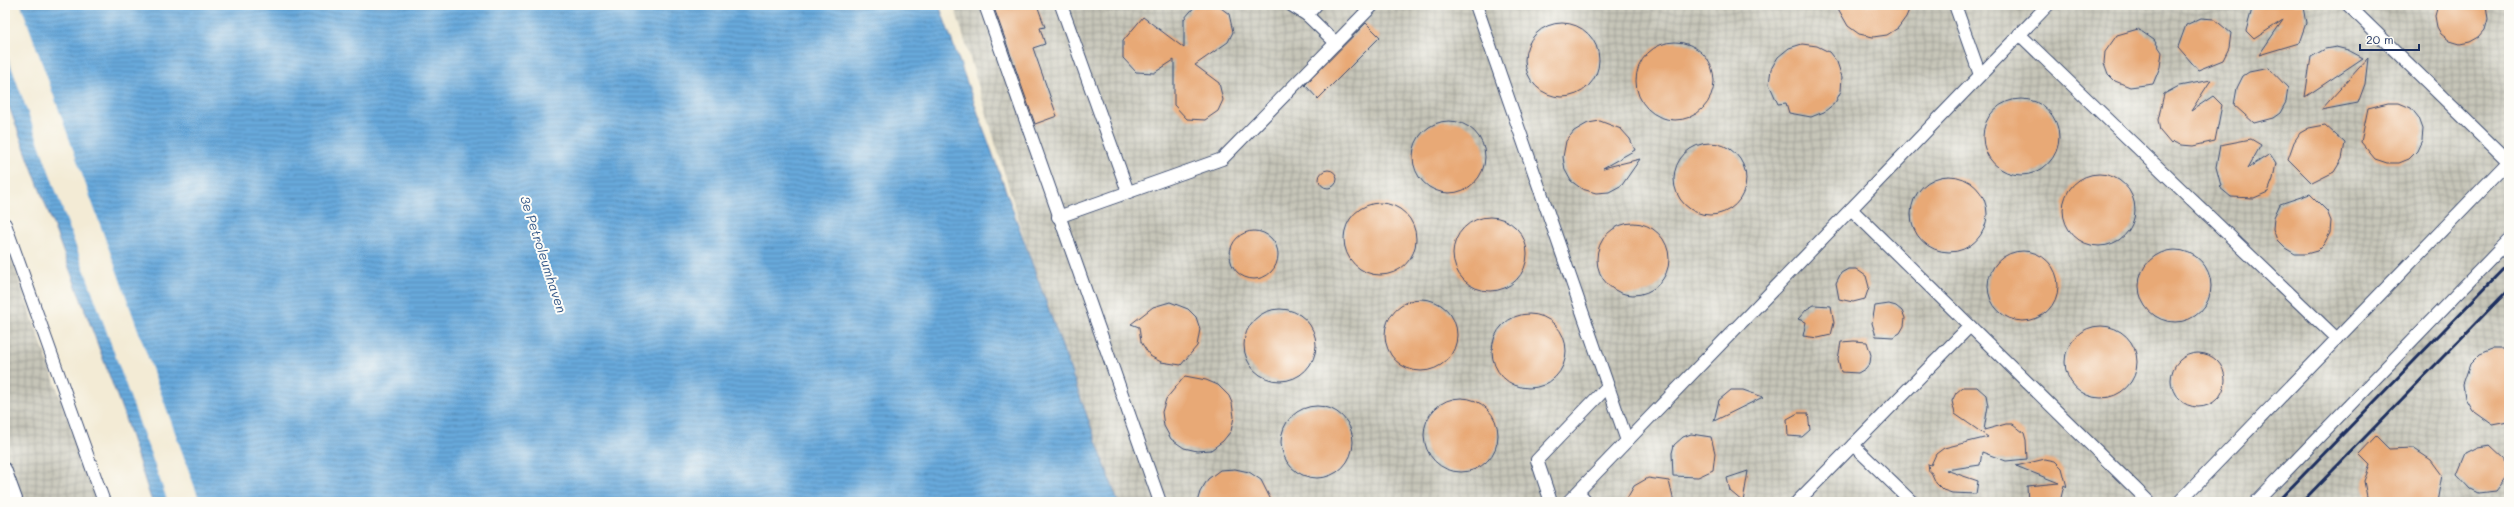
<svg xmlns="http://www.w3.org/2000/svg" width="2514" height="507" font-family="Mali,sans-serif">
<style>
.industrial{fill:url(#industrial-grid)}
.water{fill:url(#water-rules);stroke:#416c9c}
.pier{fill:#f3ebd5}
.building{fill:#e8a976}
.lines{fill:none;stroke-linecap:round;stroke-linejoin:round}
.lane-casing{stroke:#3b4b70;stroke-width:14}
.lane{stroke:#fff;stroke-width:12}
.rail{stroke:#1b2f5e;stroke-width:3}
.labels{text-anchor:middle;dominant-baseline:central;stroke-width:4;stroke-linejoin:round;paint-order:stroke}
.water-label{font-size:13px;font-style:italic;fill:#365a8a;stroke:#fdfcf7}
</style>
<defs>
<pattern id="industrial-grid" width="8" height="8" patternUnits="userSpaceOnUse"><rect width="8" height="8" fill="#c6c5b8"/><path d="M0 4h8M4 0v8" fill="none" stroke="#a0a099"/></pattern>
<pattern id="water-rules" width="6" height="5" patternUnits="userSpaceOnUse"><rect width="6" height="5" fill="#67a9db"/><path d="M0 2.5h6" fill="none" stroke="#548ab5"/></pattern>
</defs>
<rect width="100%" height="100%" fill="#fdfcf7"/>
<filter id="ink" filterUnits="userSpaceOnUse"><feTurbulence type="fractalNoise" baseFrequency=".025" numOctaves="2"/><feDisplacementMap in="SourceGraphic" scale="8" xChannelSelector="R" yChannelSelector="G"/><feConvolveMatrix kernelMatrix="1 2 1 2 8 2 1 2 1" color-interpolation-filters="sRGB"/></filter>
<filter id="wash" filterUnits="userSpaceOnUse"><feTurbulence type="fractalNoise" baseFrequency=".012" numOctaves="4" result="noise"/><feDisplacementMap in="SourceGraphic" scale="16" xChannelSelector="R" yChannelSelector="G"/><feGaussianBlur stdDeviation="0.9" result="paint"/><feColorMatrix in="noise" values="0 0 0 0 0 0 0 0 0 0 0 0 0 0 0 0 0 1.4 0 .05"/><feComposite in="paint" operator="in"/></filter>
<g filter="url(#wash)">
<rect width="100%" height="100%" fill="#f3ebd5"/>
<g class="industrial">
<polygon points="954,5 2509,5 2509,502 1118,502 1036,278"/>
<polygon points="5,240 97,502 5,502"/>
</g>
<polygon class="water" points="5,5 939,5 1118,502 152,502 123,412 5,96"/>
<polygon class="pier" points="5,5 21,5 200,502 168,502 5,49"/>
<g id="blocks">
<g class="building">
<polygon points="993,5 1037,5 1045,27 1040,28 1045,44 1033,48 1057,116 1035,124"/>
<polygon points="1196,5 1217,5 1229,14 1233,32 1228,42 1195,65 1219,83 1223,100 1218,111 1205,120 1187,119 1174,105 1174,60 1154,73 1136,72 1123,58 1123,41 1143,17 1184,48 1184,19"/>
<polygon points="1836,5 1911,5 1906,17 1898,28 1887,35 1873,37 1859,34 1848,26"/>
<polygon points="2253,5 2305,5 2303,7 2306,23 2299,43 2259,55 2283,20 2254,39 2246,31"/>
<polygon points="2438,5 2486,5 2488,19 2485,30 2479,37 2470,42 2460,44 2450,41 2441,34 2437,27 2435,16"/>
<polygon points="2201,18 2214,19 2231,33 2229,48 2223,60 2198,70 2178,47 2186,25"/>
<circle cx="1562" cy="60" r="37"/>
<polygon points="1366,23 1380,37 1318,99 1305,85"/>
<polygon points="2138,29 2154,40 2162,52 2160,67 2153,84 2130,87 2115,81 2108,74 2104,63 2105,52 2117,35"/>
<circle cx="1675" cy="81" r="39"/>
<polygon points="1802,44 1817,46 1829,52 1837,62 1842,77 1841,91 1835,103 1824,112 1811,117 1789,113 1786,103 1778,104 1769,84 1771,69 1778,57 1789,48"/>
<polygon points="2336,47 2348,50 2363,58 2305,97 2311,57 2325,49"/>
<polygon points="2368,58 2365,84 2358,103 2321,110"/>
<polygon points="2269,68 2288,88 2286,102 2280,113 2273,118 2254,123 2234,105 2237,88 2243,76 2249,72"/>
<polygon points="2211,80 2191,111 2213,96 2222,105 2215,141 2193,146 2181,145 2173,142 2171,144 2160,131 2158,120 2164,94 2179,86"/>
<circle cx="2021" cy="137" r="38"/>
<polygon points="2388,103 2399,103 2411,108 2419,118 2423,129 2422,140 2417,151 2409,159 2399,163 2387,163 2375,159 2361,142 2368,108"/>
<polygon points="1600,121 1621,129 1630,139 1635,150 1603,168 1640,159 1622,185 1609,192 1596,193 1582,189 1571,181 1565,170 1563,157 1566,141 1574,131 1588,123"/>
<circle cx="1449" cy="157" r="36"/>
<polygon points="2325,125 2345,143 2342,159 2334,172 2312,183 2288,159 2294,142 2300,133 2309,128"/>
<polygon points="2251,139 2261,145 2248,168 2270,154 2276,163 2273,179 2268,192 2254,198 2231,197 2219,187 2221,186 2216,167 2220,145"/>
<circle cx="1710" cy="179" r="36"/>
<circle cx="1328" cy="179" r="9"/>
<circle cx="2099" cy="210" r="36"/>
<circle cx="1949" cy="214" r="38"/>
<polygon points="2310,194 2327,211 2331,221 2330,233 2324,244 2317,251 2306,254 2295,254 2285,248 2277,240 2273,229 2274,217 2280,204"/>
<circle cx="1380" cy="239" r="36"/>
<circle cx="1490" cy="254" r="37"/>
<circle cx="1633" cy="259" r="36"/>
<circle cx="1254" cy="255" r="24"/>
<circle cx="2175" cy="286" r="36"/>
<circle cx="2023" cy="286" r="35"/>
<polygon points="1848,269 1856,269 1866,276 1869,287 1865,299 1853,302 1839,299 1836,283 1841,273"/>
<circle cx="1421" cy="335" r="36"/>
<polygon points="1170,302 1188,309 1196,317 1200,329 1197,346 1181,365 1161,362 1150,356 1141,342 1139,327 1131,324 1153,307"/>
<polygon points="1889,304 1896,306 1902,311 1905,318 1904,326 1900,333 1893,337 1876,336 1872,323 1875,306"/>
<polygon points="1814,305 1831,306 1834,323 1831,335 1818,338 1803,336 1806,322 1798,319 1807,309"/>
<circle cx="1280" cy="345" r="36"/>
<circle cx="1529" cy="351" r="37"/>
<circle cx="2101" cy="362" r="36"/>
<polygon points="1854,341 1867,342 1871,355 1870,363 1865,369 1858,373 1841,372 1838,359 1841,342"/>
<polygon points="2493,349 2509,349 2509,422 2493,425 2472,410 2465,398 2463,384 2470,364 2480,354"/>
<circle cx="2198" cy="380" r="27"/>
<polygon points="1185,376 1206,380 1218,385 1229,396 1232,403 1234,417 1231,431 1223,441 1211,450 1197,451 1184,448 1171,439 1164,426 1162,412 1166,399"/>
<polygon points="1963,387 1977,387 1986,395 1988,406 1984,430 2006,424 2013,424 2024,433 2026,440 2027,459 2006,461 1982,452 1980,465 1946,470 1978,481 1976,494 1952,493 1943,490 1936,483 1931,472 1929,472 1928,464 1931,465 1936,454 1944,448 1988,437 1955,414 1952,401 1956,393"/>
<polygon points="1731,390 1743,390 1763,397 1714,421 1719,400"/>
<circle cx="1461" cy="435" r="37"/>
<circle cx="1317" cy="442" r="36"/>
<polygon points="1798,413 1808,413 1810,430 1802,437 1788,436 1787,419"/>
<polygon points="1691,434 1711,437 1715,453 1713,470 1698,477 1673,476 1672,453 1674,445 1683,437"/>
<polygon points="2376,436 2389,449 2413,448 2431,460 2442,475 2437,502 2368,502 2364,481 2370,465 2359,454"/>
<polygon points="2490,445 2505,459 2507,477 2496,491 2478,493 2470,489 2457,475 2466,453 2478,447"/>
<polygon points="2045,459 2055,461 2062,468 2067,487 2064,485 2060,502 2028,502 2027,486 2059,483 2016,466"/>
<polygon points="1235,469 1249,472 1261,480 1272,502 1197,502 1200,492 1208,479 1220,470"/>
<polygon points="1748,471 1743,502 1730,491 1727,478"/>
<polygon points="1648,478 1669,481 1674,502 1625,502 1634,486"/>
</g>
</g>
</g>
<g filter="url(#ink)">
<use href="#blocks" fill-opacity="0" stroke="#3b4b70" stroke-width="1"/>
<g class="lines">
<defs>
<g id="lane">
<polyline points="985,5 1160,502"/>
<polyline points="1061,5 1128,192"/>
<polyline points="1291,5 1307,15 1336,43"/>
<polyline points="1476,5 1627,441"/>
<polyline points="1955,5 1980,75"/>
<polyline points="2348,5 2509,162"/>
<polyline points="1307,15 1316,5"/>
<polyline points="2019,34 2337,339"/>
<polyline points="1851,209 2149,502"/>
<polyline points="1058,217 1222,159 1373,5"/>
<polyline points="5,224 104,502"/>
<polyline points="1853,445 1912,502"/>
<polyline points="5,469 17,502"/>
<polyline points="1578,492 1587,502"/>
<polyline points="1551,502 1537,460 1608,386"/>
<polyline points="1568,502 2048,5"/>
<polyline points="1797,502 1970,326"/>
<polyline points="2179,502 2509,161"/>
<polyline points="2256,502 2509,240"/>
</g>
</defs>
<use href="#lane" class="lane-casing"/>
<use href="#lane" class="lane"/>
<g class="rail">
<polyline points="2277,502 2509,263"/>
<polyline points="2302,502 2509,289"/>
</g>
</g>
</g>
<g class="labels">
<g class="water-label">
<text transform="translate(544 254) rotate(72)">3e Petroleumhaven</text>
</g>
</g>
<rect width="2514" height="507" fill="none" stroke="#fdfcf7" stroke-width="20"/>
<path d="M2360 44v6h59v-6" fill="none" stroke="#1b2f5e" stroke-width="2"/>
<text x="2366" y="44" font-size="12" fill="#1b2f5e" stroke="#fdfcf7" stroke-width="3" paint-order="stroke">20 m</text>
</svg>
